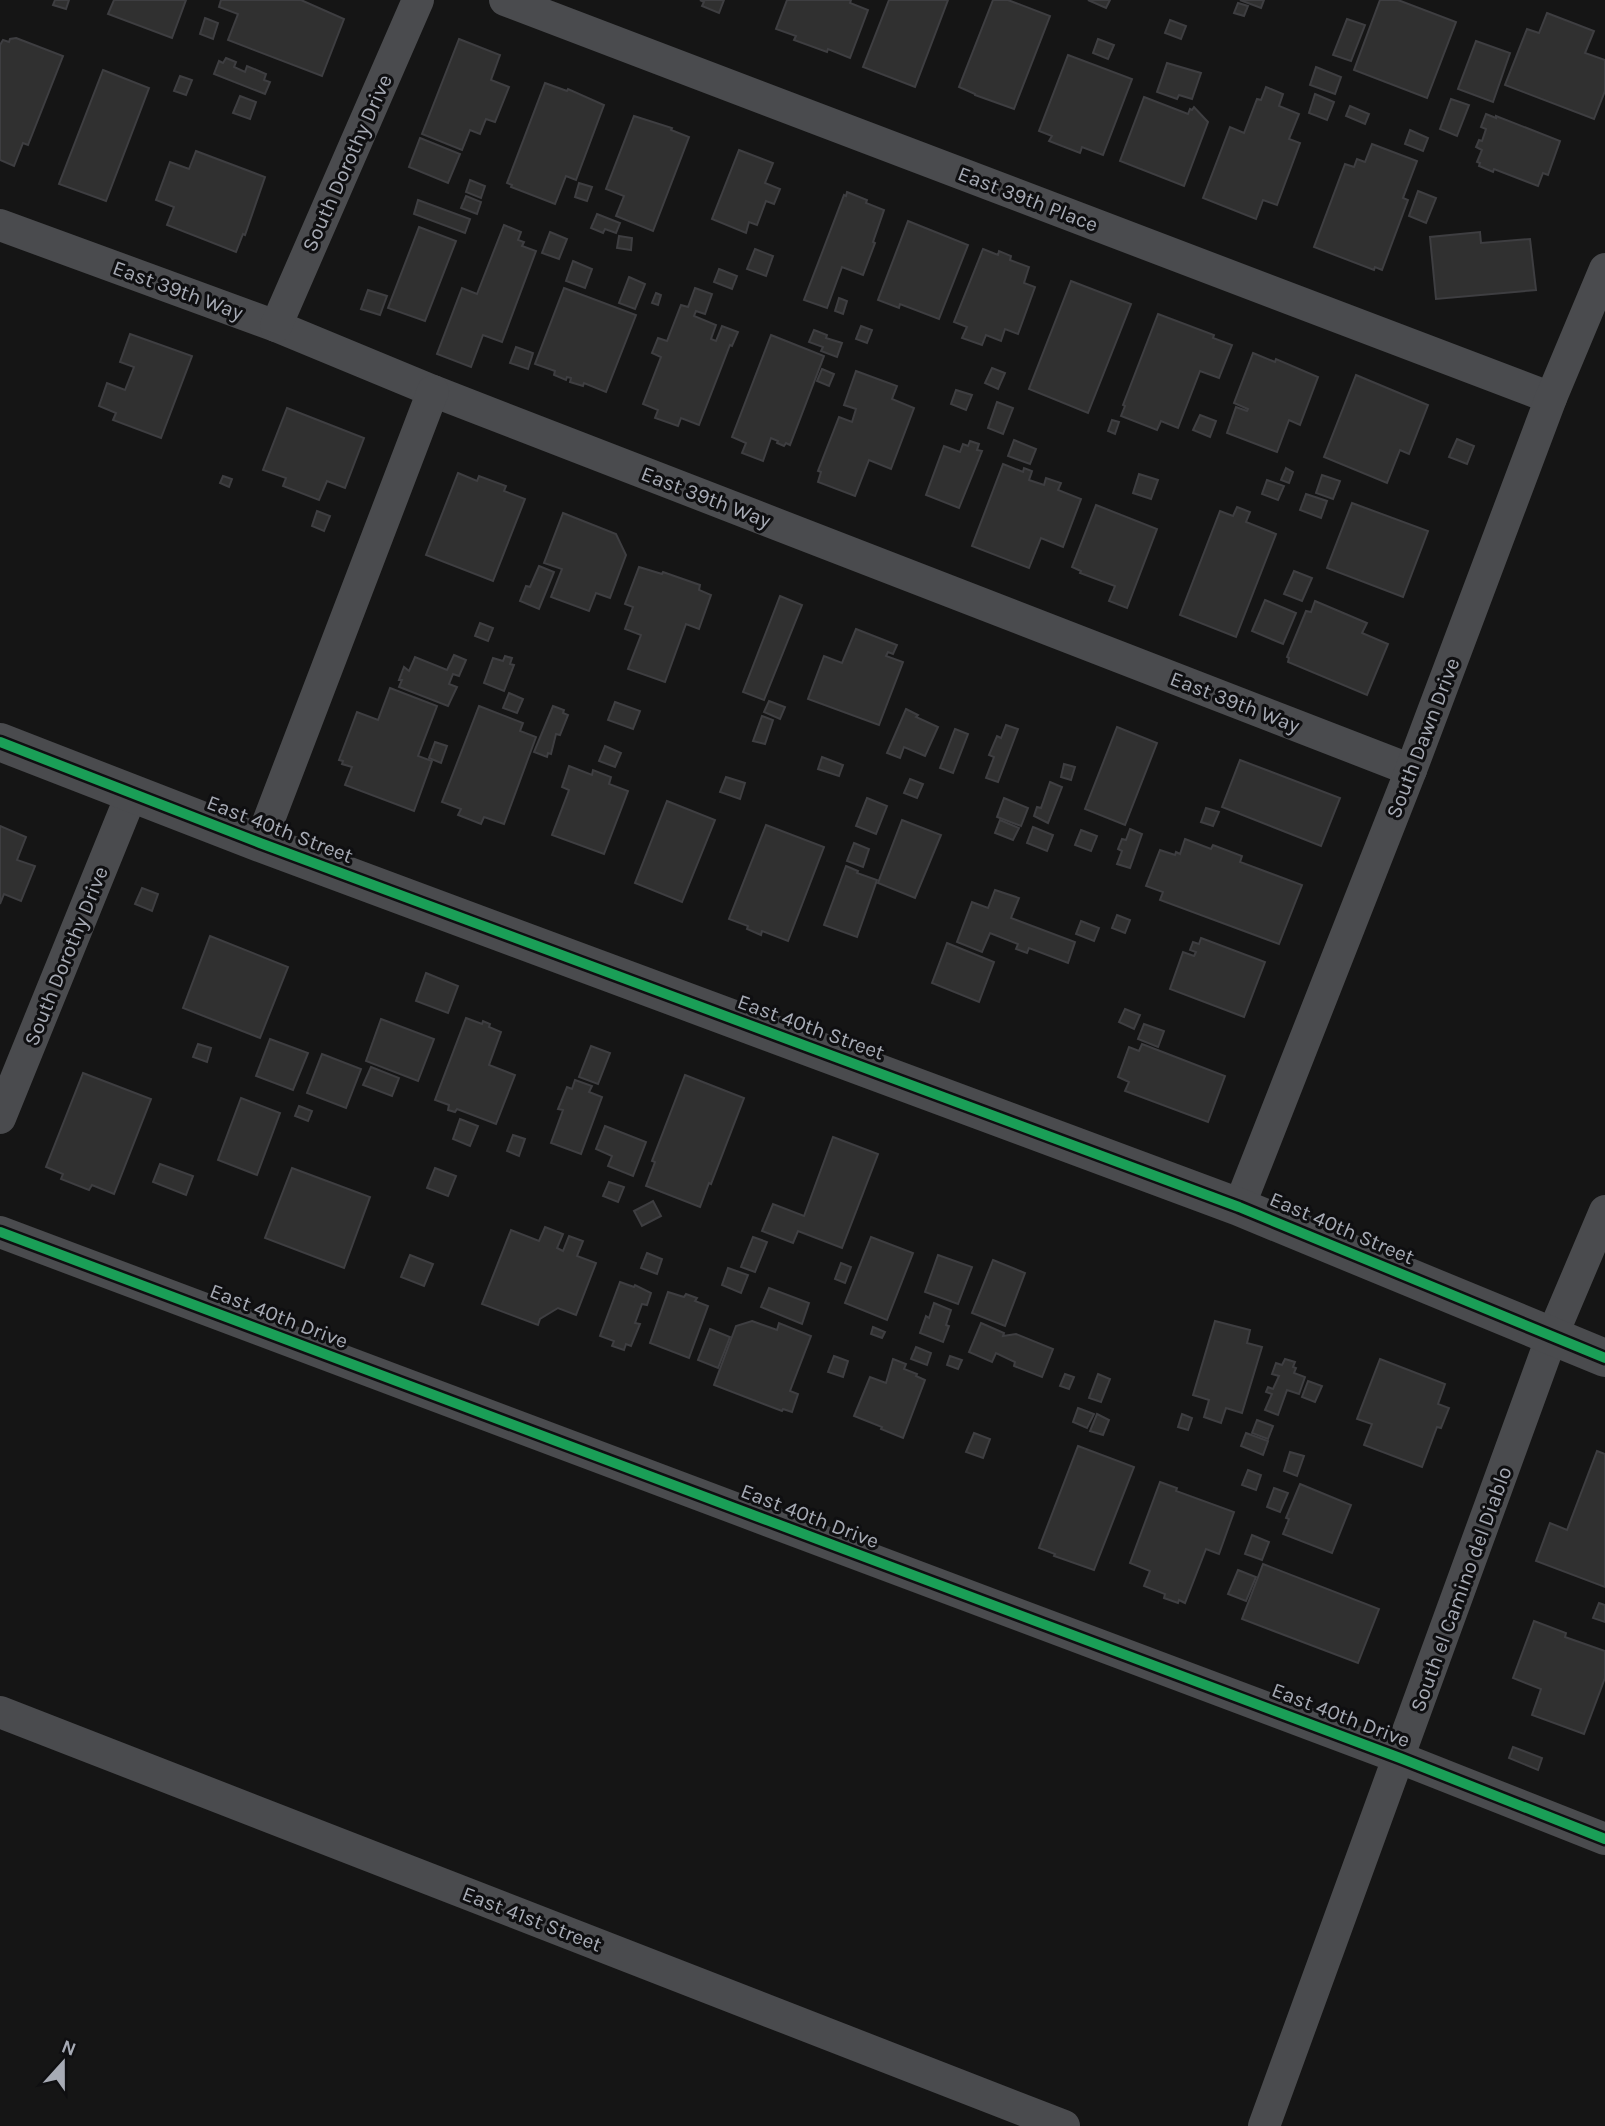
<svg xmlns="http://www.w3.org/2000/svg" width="1605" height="2126" font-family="Karla,sans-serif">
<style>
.building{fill:#303030;stroke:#3e3e41;stroke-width:2}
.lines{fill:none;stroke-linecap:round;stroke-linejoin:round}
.minor{stroke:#4a4b4e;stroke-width:32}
.tertiary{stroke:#4a4b4e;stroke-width:38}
.cycleway-casing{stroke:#0f0f11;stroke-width:15}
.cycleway{stroke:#1a9f57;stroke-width:10}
.labels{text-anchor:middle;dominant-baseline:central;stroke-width:6;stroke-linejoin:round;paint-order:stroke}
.street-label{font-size:21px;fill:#a7abb5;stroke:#0f0f11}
</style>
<rect width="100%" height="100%" fill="#151515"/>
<g class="building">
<polygon points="55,0 69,0 66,9 53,5"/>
<polygon points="114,0 186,0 172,38 108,14"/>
<polygon points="221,0 301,0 344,19 322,76 228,40 238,14 219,7"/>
<polygon points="700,0 724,0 719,13 702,6 704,2"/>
<polygon points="787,0 851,0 850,3 868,10 850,58 828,49 827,52 794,40 796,36 776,29"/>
<polygon points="889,0 948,0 915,87 863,67"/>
<polygon points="993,0 1008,0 1050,16 1014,109 975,95 975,94 959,87"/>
<polygon points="1088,0 1110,0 1106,8"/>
<polygon points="1240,0 1264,0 1261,8"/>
<polygon points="1380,0 1398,0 1456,22 1427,98 1354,70"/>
<polygon points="1238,3 1248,6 1244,16 1234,13"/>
<polygon points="1547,13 1594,31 1585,53 1605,60 1605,91 1594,119 1505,85 1527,29 1539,33"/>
<polygon points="205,18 218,23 213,39 200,34"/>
<polygon points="1347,19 1365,25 1351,61 1333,55"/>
<polygon points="1170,20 1186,26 1181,39 1165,33"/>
<polygon points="16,38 63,56 28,145 23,143 14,166 0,160 0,45 3,40 9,42 10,39"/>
<polygon points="459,39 500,55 491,80 509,87 495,122 486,119 480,134 470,130 462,150 422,134"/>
<polygon points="1098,39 1114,45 1108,59 1093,53"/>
<polygon points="1476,41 1510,53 1493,102 1458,89"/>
<polygon points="1068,55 1132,79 1103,155 1082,147 1080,153 1049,141 1052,136 1039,131"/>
<polygon points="226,58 236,62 234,67 245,72 247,66 266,74 264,80 270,82 265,94 214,74 219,61 223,63"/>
<polygon points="1167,63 1201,73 1192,99 1179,95 1177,99 1157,92"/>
<polygon points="1316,67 1341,77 1335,94 1310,85"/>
<polygon points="103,70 149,88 106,201 59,184"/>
<polygon points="180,76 192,80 186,95 174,91"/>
<polygon points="545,83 567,91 568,89 604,105 576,180 566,176 555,204 511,187 512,185 507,183"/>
<polygon points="1266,87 1283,94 1279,106 1299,114 1289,139 1300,143 1277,205 1263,200 1256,219 1203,198 1230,127 1244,133 1257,99 1261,100"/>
<polygon points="1315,94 1334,102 1327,120 1309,113"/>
<polygon points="240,96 256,102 250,119 233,113"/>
<polygon points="1144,97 1188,114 1190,109 1192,110 1194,107 1208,122 1184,186 1120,161"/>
<polygon points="1451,99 1469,105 1457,136 1440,129"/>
<polygon points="1350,106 1369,114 1365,124 1346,116"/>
<polygon points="1486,114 1496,118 1496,116 1560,141 1548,175 1543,173 1538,186 1494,169 1493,172 1479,166 1480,163 1477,162 1482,150 1476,147 1479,140 1482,141 1486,129 1481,127"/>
<polygon points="634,116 672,128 671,130 689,137 653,231 616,216 624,196 606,189"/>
<polygon points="1410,130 1428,138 1423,151 1405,144"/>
<polygon points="420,138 460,154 448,183 409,167"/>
<polygon points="1372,144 1417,161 1403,198 1408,200 1382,270 1375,267 1374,270 1314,247 1345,164 1354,167 1357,159 1365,162"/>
<polygon points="739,150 773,163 765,183 780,189 774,204 766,201 757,225 749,222 746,233 712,219"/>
<polygon points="196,151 265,177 245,235 243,234 236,252 167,225 174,207 156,200 170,162 189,169"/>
<polygon points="470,180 485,186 481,198 466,192"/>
<polygon points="579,183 592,187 587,201 575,197"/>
<polygon points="1418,191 1436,198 1426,223 1409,216"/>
<polygon points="847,192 867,200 866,203 884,210 873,242 875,243 863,275 842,267 827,308 804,300 844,195 846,196"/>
<polygon points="466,196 481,202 477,214 461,208"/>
<polygon points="418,200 470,219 465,233 414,214"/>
<polygon points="597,214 620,223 616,233 605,229 603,233 591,228"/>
<polygon points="908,221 968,245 939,319 900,304 899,308 878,300"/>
<polygon points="504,225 521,232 518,240 524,242 522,246 536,251 502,342 483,335 471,367 437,354 462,288 477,294"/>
<polygon points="419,227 456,241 425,321 388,308"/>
<polygon points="550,232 567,239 559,259 542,253"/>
<polygon points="1480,232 1481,243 1530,239 1536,290 1436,299 1430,237"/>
<polygon points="619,236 632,238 631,250 617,248"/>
<polygon points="755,249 773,256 766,276 747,269"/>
<polygon points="983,249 998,255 999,251 1011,256 1010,260 1029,267 1024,283 1035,287 1018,334 1005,329 1001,341 986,335 982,345 962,338 967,327 954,322"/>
<polygon points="573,261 592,269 585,288 566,281"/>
<polygon points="719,269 737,276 732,289 714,282"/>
<polygon points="629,277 645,284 635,309 619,303"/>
<polygon points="1071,281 1131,304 1088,413 1029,389"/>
<polygon points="564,288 636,315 606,392 584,383 583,386 570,382 571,378 567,377 566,380 554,375 555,371 535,364"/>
<polygon points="695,288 712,294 705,314 696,311 694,316 716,325 711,339 716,341 722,326 738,332 732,346 730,345 699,425 681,418 678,426 655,418 658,410 643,404 661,357 652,353 658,338 667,341 681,305 688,307"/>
<polygon points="368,290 387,296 380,315 361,309"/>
<polygon points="656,293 661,295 658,305 652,303"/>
<polygon points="839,298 847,301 843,314 835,311"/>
<polygon points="1158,314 1214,335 1213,338 1232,345 1219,378 1200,371 1178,428 1161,421 1157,430 1121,416 1125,406 1123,405"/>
<polygon points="861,326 872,330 867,343 856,339"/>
<polygon points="814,330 827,335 826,338 842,343 837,357 821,351 823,347 809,342"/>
<polygon points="130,334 192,356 161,438 113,420 116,413 99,406 107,383 125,390 134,367 120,362"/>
<polygon points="771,335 824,356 790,445 786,443 784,446 777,443 778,441 771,438 763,461 742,453 746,443 732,437"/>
<polygon points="516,347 533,353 528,369 510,363"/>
<polygon points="1253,353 1275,362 1276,359 1318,377 1300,425 1289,420 1277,452 1227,433 1236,407 1247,411 1248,409 1234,403"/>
<polygon points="992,368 1005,373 998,389 985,383"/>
<polygon points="822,369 834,374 829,386 817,381"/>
<polygon points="856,371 897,386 892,399 914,408 891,469 869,460 855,496 818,482 821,472 818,471 839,417 852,422 856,409 844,405"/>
<polygon points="1356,375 1428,405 1409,454 1400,450 1387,483 1324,457"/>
<polygon points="956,390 972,395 966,410 951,404"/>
<polygon points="997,402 1013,408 1003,434 988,428"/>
<polygon points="287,408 364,438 345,488 327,481 319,500 283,486 286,478 263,470"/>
<polygon points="1200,415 1216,421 1210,437 1193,430"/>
<polygon points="1112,420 1119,422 1115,434 1108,431"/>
<polygon points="1457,439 1474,446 1467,464 1449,457"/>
<polygon points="1014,440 1036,449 1030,464 1008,456"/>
<polygon points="970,441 979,444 977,450 982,451 959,508 926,495 944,446 960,452 963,444 968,446"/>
<polygon points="1003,464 1023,472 1024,468 1032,471 1029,480 1044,485 1046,478 1061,483 1058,490 1081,499 1063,547 1041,538 1029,568 972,546"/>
<polygon points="1286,468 1293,472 1289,483 1281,480"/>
<polygon points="458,473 477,481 479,476 506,486 504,491 525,499 493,581 426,555"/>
<polygon points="1139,474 1158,480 1151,499 1133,493"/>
<polygon points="1322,475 1340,481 1333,499 1316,493"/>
<polygon points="223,476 232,479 229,487 220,483"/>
<polygon points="1267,480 1284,486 1278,500 1262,494"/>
<polygon points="1306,494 1327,501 1321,518 1300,510"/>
<polygon points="1352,503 1428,531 1403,597 1327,568"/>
<polygon points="1096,505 1157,529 1127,608 1109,601 1115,586 1080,573 1081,571 1072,567"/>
<polygon points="1237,507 1250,512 1246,522 1276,534 1236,637 1180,615 1220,511 1233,516"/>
<polygon points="317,511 330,516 324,531 312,526"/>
<polygon points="563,513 616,534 626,555 610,598 596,593 589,611 551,597 562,569 544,563"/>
<polygon points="539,566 554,572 539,609 520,601 526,586 530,587"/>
<polygon points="639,567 662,574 663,572 700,585 699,590 711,595 699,629 686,624 665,682 628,669 641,635 625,629 633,607 625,604"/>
<polygon points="1294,571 1312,578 1302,601 1284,594"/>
<polygon points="780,596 802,605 764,700 743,692"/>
<polygon points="1265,600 1296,613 1283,644 1252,631"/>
<polygon points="1315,601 1367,623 1362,633 1388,644 1367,695 1288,662 1289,658 1287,657 1306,611 1311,612"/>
<polygon points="480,623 493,628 488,641 475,636"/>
<polygon points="856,629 897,645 893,654 888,652 886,656 903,662 879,725 808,699 824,656 842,663"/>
<polygon points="454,655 466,660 459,676 453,674 449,684 457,687 448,706 399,687 402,680 399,680 404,667 409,671 415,657 447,670"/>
<polygon points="505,656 512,658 510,664 514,665 504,691 484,683 493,658 503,661"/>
<polygon points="390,688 437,706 418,756 432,761 414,811 345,785 352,767 342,764 343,761 339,760 357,712 378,720"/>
<polygon points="509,693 523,699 517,713 503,708"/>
<polygon points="769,701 785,707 780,719 764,712"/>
<polygon points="615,702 640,711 633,729 608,720"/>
<polygon points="479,706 523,723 520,731 536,737 504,824 484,817 481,824 458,815 461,809 442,802"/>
<polygon points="553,706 564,710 563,713 568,715 560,735 556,734 551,754 548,753 547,757 534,752"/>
<polygon points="906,709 918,715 916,717 938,727 925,756 904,747 900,758 887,753"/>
<polygon points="762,716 773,720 765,744 753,741"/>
<polygon points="1006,725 1018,729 998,782 986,778 994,757 989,755 997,736 1001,738"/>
<polygon points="1117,727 1157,743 1125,825 1085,809"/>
<polygon points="955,729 968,734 953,773 940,768"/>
<polygon points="435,742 447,746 441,763 429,758"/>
<polygon points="605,746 621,753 615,767 599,761"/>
<polygon points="822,757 843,765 839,776 818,769"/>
<polygon points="1240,760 1340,798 1321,846 1222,807"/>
<polygon points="1064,764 1075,767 1071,780 1061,777"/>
<polygon points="569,766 592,775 593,770 611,777 609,784 628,791 604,854 552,835 569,790 562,787"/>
<polygon points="726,777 745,783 740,799 720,792"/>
<polygon points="910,779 923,784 917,798 904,793"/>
<polygon points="1050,782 1062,787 1048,823 1034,816 1037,807 1041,808"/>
<polygon points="867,798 887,806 876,834 856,826"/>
<polygon points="1004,798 1028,808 1021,826 997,817"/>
<polygon points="667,801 715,820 682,902 635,883"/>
<polygon points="1206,808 1219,812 1213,826 1201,822"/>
<polygon points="902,820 941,835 915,898 878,883"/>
<polygon points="1000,820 1019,828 1013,840 995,833"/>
<polygon points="766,825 824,847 788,941 762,931 761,935 747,929 748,926 729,919"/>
<polygon points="0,826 26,837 17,860 35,866 21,901 4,894 0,904"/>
<polygon points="1033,827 1053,835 1047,851 1027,843"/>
<polygon points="1130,829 1142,834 1130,868 1117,864 1122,851 1118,849 1122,839 1126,840"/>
<polygon points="1081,830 1097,836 1091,851 1075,845"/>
<polygon points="1185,839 1211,849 1213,845 1242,856 1240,862 1302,885 1279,944 1160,900 1163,892 1146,886 1160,850 1175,855 1176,852 1180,854"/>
<polygon points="854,843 869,849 863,867 847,861"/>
<polygon points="846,866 858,871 857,873 877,880 857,937 824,925"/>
<polygon points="142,888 158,894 152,911 135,904"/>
<polygon points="995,890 1019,898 1011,918 1075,942 1068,963 1029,948 1027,953 1016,949 1018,944 990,933 982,952 957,942 972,902 988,908"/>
<polygon points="1117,915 1130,920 1125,933 1112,928"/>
<polygon points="1081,921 1099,928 1094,941 1076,934"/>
<polygon points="210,936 288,967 260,1038 183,1008"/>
<polygon points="1201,938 1265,962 1244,1017 1170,989 1183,952 1194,956 1196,952 1190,950 1193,942 1199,944"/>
<polygon points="947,943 994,962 979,1002 932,983"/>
<polygon points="426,973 458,986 448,1013 416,1001"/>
<polygon points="1125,1009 1140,1015 1134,1029 1119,1022"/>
<polygon points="466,1018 482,1024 483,1021 490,1024 489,1027 501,1032 489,1065 515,1075 496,1124 457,1109 455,1112 448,1110 449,1105 435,1100"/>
<polygon points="381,1019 434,1039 418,1081 366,1061"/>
<polygon points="1144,1024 1164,1031 1158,1047 1138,1039"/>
<polygon points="270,1039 308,1053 293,1090 256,1076"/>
<polygon points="198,1044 211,1048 207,1062 193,1057"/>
<polygon points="1142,1044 1225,1076 1208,1122 1125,1091 1129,1082 1118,1077 1129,1047 1139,1051"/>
<polygon points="591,1046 610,1053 598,1084 579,1077"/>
<polygon points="322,1054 361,1069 346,1108 307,1093"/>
<polygon points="371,1067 399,1078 392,1096 363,1085"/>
<polygon points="83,1073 151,1099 114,1194 92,1185 89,1190 61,1179 63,1174 46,1167"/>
<polygon points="685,1075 744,1098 711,1184 709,1183 700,1207 646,1186 655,1162 652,1161"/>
<polygon points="575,1080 592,1086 589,1092 602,1097 581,1154 551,1143 563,1110 558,1109 567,1087 572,1089"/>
<polygon points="241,1098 280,1113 257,1175 218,1160"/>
<polygon points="299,1106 312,1111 308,1121 295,1116"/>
<polygon points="460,1119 478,1126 470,1146 453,1139"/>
<polygon points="605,1126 646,1142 633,1176 608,1166 612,1156 596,1149"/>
<polygon points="513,1135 525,1139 519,1156 507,1151"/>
<polygon points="833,1137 878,1154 842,1248 798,1231 793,1243 762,1231 773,1204 804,1216"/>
<polygon points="160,1164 193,1176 186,1195 153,1182"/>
<polygon points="292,1168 370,1197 344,1268 265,1238"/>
<polygon points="435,1168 456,1176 448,1196 427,1188"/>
<polygon points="609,1182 624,1187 618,1202 603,1196"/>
<polygon points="653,1201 661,1216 642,1226 634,1211"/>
<polygon points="545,1227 563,1234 557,1248 563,1251 569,1236 583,1241 577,1256 596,1263 576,1315 558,1308 540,1319 538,1325 482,1304 511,1230 539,1241"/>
<polygon points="753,1237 767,1242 755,1272 741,1267"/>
<polygon points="871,1237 913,1253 887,1320 845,1303"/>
<polygon points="647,1253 662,1259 657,1274 641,1268"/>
<polygon points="410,1255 433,1264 424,1286 401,1277"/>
<polygon points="938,1255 972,1267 958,1304 925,1292"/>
<polygon points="993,1260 1025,1273 1005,1326 972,1313"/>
<polygon points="841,1263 851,1267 845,1283 835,1279"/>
<polygon points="728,1268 748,1275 741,1293 722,1285"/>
<polygon points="620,1282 634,1287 635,1285 651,1293 647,1305 642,1304 635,1323 640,1324 631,1346 626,1344 624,1350 612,1346 614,1341 600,1336"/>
<polygon points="769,1288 809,1303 802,1324 761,1307"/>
<polygon points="668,1292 684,1297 686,1294 697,1298 695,1301 708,1306 689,1358 650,1343"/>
<polygon points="934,1303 951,1310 946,1325 949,1326 943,1342 920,1333 926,1316 929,1318"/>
<polygon points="752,1321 777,1330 779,1323 811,1336 790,1391 798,1394 792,1412 783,1409 782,1411 714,1385 736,1326"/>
<polygon points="1215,1321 1250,1330 1247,1343 1262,1347 1242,1413 1226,1408 1221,1423 1204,1417 1209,1400 1193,1395"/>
<polygon points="981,1323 1004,1333 1003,1336 1016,1334 1053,1349 1042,1377 1014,1366 1015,1362 996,1353 992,1362 969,1352"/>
<polygon points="873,1327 885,1332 882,1338 871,1334"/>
<polygon points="710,1329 730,1337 718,1368 698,1360"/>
<polygon points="916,1347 931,1353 927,1365 911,1359"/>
<polygon points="834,1356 848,1361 843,1377 828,1372"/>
<polygon points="950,1356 962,1360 958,1369 947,1365"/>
<polygon points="893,1359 906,1364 904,1369 917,1374 916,1376 925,1380 903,1438 881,1429 882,1427 854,1416 870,1377 886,1383"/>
<polygon points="1285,1359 1295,1362 1293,1367 1296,1368 1294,1373 1305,1377 1299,1394 1287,1390 1278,1415 1265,1410 1272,1394 1266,1392 1268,1387 1273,1389 1279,1376 1272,1374 1276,1363 1282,1365"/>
<polygon points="1380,1359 1445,1384 1438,1404 1449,1408 1441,1428 1437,1427 1422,1467 1364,1445 1372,1424 1357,1419"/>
<polygon points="1065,1374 1074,1377 1069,1389 1060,1386"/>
<polygon points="1098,1374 1110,1379 1101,1402 1089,1398"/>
<polygon points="1308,1381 1322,1386 1315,1402 1302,1397"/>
<polygon points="1078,1408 1094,1414 1087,1428 1073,1422"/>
<polygon points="1097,1414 1109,1420 1103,1435 1090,1431"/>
<polygon points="1182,1414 1192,1418 1188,1430 1178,1427"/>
<polygon points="1257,1420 1273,1426 1268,1439 1252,1433"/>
<polygon points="974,1433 990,1439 983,1458 966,1452"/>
<polygon points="1246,1433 1268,1441 1263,1455 1241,1446"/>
<polygon points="1078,1446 1134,1467 1094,1570 1054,1556 1055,1554 1039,1548"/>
<polygon points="1597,1451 1605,1454 1605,1587 1536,1561 1550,1523 1567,1530"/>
<polygon points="1290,1452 1304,1456 1297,1476 1284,1471"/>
<polygon points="1248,1470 1261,1475 1256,1490 1242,1485"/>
<polygon points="1160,1482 1177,1488 1176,1491 1234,1512 1219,1554 1206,1549 1185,1603 1179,1600 1178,1603 1164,1598 1165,1594 1144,1586 1150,1571 1130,1563"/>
<polygon points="1300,1484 1351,1505 1332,1553 1283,1534 1289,1519 1286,1518"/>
<polygon points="1274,1488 1288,1493 1280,1512 1267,1507"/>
<polygon points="1252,1535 1269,1542 1262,1560 1245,1554"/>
<polygon points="1263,1564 1379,1609 1358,1663 1242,1619"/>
<polygon points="1238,1570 1256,1577 1246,1601 1228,1594"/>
<polygon points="1599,1603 1605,1605 1605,1622 1593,1618"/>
<polygon points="1534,1621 1566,1633 1565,1637 1605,1651 1605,1678 1584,1734 1532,1715 1541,1689 1513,1678"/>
<polygon points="1513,1747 1542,1758 1538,1770 1509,1758"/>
</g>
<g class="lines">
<g class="minor">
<polyline points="505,0 1551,398"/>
<polyline points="0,225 276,326 433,391 1411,770"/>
<polyline points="276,326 418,0"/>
<polyline points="260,843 433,391"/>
<polyline points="0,1118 132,793"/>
<polyline points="1239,1207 1411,770 1551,398 1605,269"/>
<polyline points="0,1232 1400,1758 1605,1839"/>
<polyline points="0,1712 1064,2126"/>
<polyline points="1264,2126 1552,1336 1605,1211"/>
</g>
<polyline class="tertiary" points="0,742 260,843 1239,1207 1605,1358"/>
<defs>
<g id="cycleway">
<polyline points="0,742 260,843 1239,1207 1605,1358"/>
<polyline points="0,1232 1400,1758 1605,1839"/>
</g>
</defs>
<use href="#cycleway" class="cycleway-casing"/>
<use href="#cycleway" class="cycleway"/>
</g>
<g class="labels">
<g class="street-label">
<text transform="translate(347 163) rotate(-66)">South Dorothy Drive</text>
<text transform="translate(1028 199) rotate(21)">East 39th Place</text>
<text transform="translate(178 290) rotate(20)">East 39th Way</text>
<text transform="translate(706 497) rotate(21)">East 39th Way</text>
<text transform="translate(1235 702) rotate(21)">East 39th Way</text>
<text transform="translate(1423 738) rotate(-69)">South Dawn Drive</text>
<text transform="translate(280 829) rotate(21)">East 40th Street</text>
<text transform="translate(66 956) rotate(-68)">South Dorothy Drive</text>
<text transform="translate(811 1027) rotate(20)">East 40th Street</text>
<text transform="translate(1342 1228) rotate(23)">East 40th Street</text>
<text transform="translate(279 1316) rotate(21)">East 40th Drive</text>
<text transform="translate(810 1516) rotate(21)">East 40th Drive</text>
<text transform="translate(1461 1589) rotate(-70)">South el Camino del Diablo</text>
<text transform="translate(1341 1715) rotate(21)">East 40th Drive</text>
<text transform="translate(532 1919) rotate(21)">East 41st Street</text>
</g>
</g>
<g transform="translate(63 2063) rotate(21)" stroke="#0f0f11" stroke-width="5" paint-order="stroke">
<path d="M0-5L12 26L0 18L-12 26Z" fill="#a7abb5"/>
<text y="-10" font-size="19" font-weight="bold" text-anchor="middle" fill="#a7abb5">N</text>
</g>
</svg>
